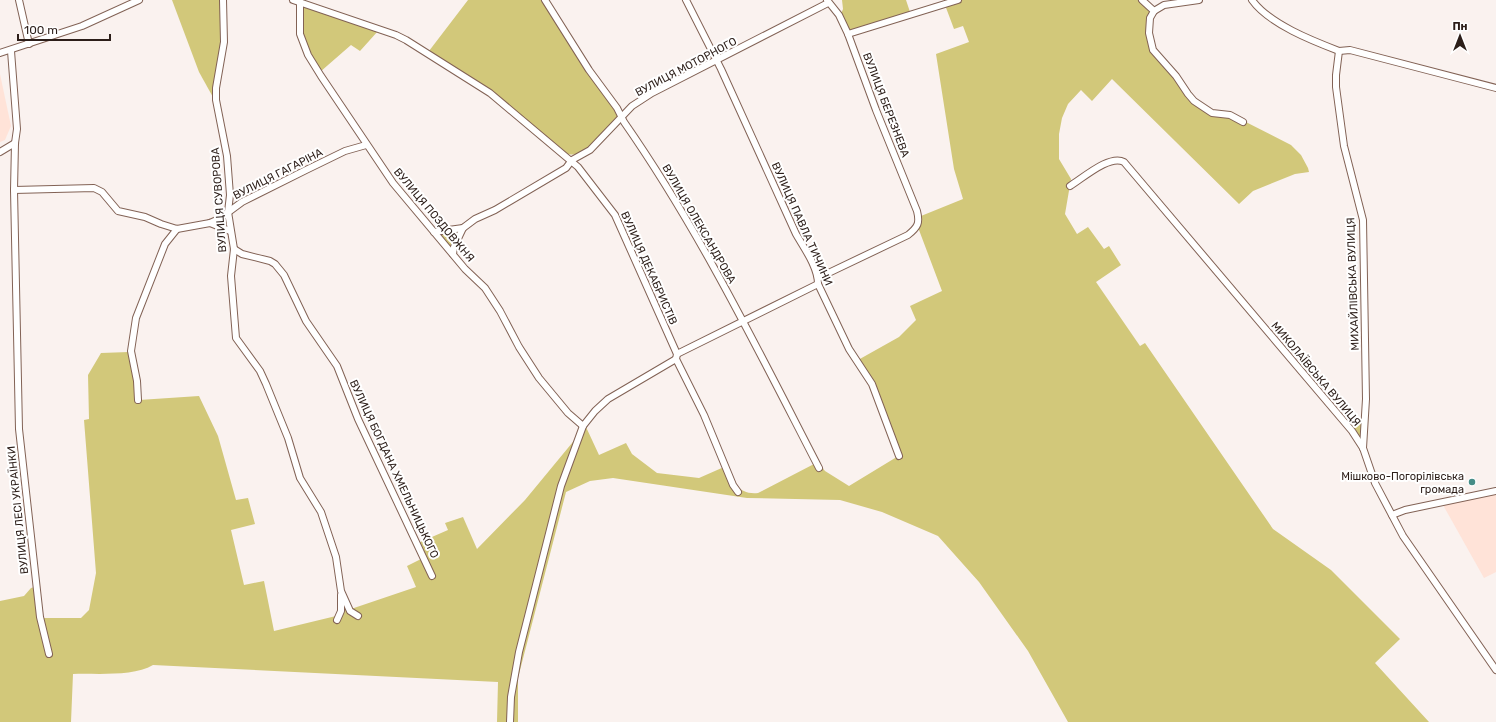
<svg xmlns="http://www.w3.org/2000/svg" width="1496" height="722" font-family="Rubik,sans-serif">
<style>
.built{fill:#ffe3d8}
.green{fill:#d2c87a}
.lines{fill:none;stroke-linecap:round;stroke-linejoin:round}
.minor-casing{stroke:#826255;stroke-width:8}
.minor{stroke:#fff;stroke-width:6}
.poi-dot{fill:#468d87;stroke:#fff;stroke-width:1.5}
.labels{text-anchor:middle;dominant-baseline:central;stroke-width:4;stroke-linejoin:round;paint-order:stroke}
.street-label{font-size:11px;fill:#2c1e19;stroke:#fff}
.poi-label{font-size:11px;fill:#2c1e19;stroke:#fff;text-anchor:end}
</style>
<rect width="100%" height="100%" fill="#faf2ef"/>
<g class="built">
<polygon points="0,74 11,126 5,140 0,142"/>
<polygon points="1496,494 1496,572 1484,578 1443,505"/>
</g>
<g class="green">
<polygon points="172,0 220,0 222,43 214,99 199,72"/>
<path d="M468 0H544L616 109 618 117C606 130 589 159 568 154L491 91 429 51Z"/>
<polygon points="842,0 906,0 910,12 850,31 848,30 841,14 843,9"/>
<path d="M961 0H1140L1152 15 1150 33 1154 49 1189 94 1216 113 1230 114 1291 145 1301 155 1308 168 1309 172 1295 174 1253 191 1239 204 1112 79 1092 101 1081 90 1068 104 1062 118 1059 134V159L1071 179 1065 214 1077 234 1088 227 1104 249 1109 246 1121 265 1096 282 1140 346 1145 343 1273 529 1331 570 1400 639 1375 663 1429 722H1068L1028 651 979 582 938 536 882 512 840 500 747 498 613 478 590 481 566 492 518 678V722H511L514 681 563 488 586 427 599 455 626 443 632 454 657 473 699 478 724 467C733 482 739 495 758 493L814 464 821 466 825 471 849 486 900 455 873 384 858 360 899 337 916 320 910 306 942 291 919 230H916L921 216 963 199 954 169 936 54 969 42 963 26 954 29 945 5Z"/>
<path d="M303 6 378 31 360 51 351 45 320 72C310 54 294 27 303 6Z"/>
<polygon points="459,230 453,250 437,233"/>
<path d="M129 352 139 400 199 396 218 436 236 500 248 498 255 524 231 530 244 585 264 581 274 631 336 616 340 611V590L351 609 416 587 407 566 425 557 418 543 448 530 445 523 463 517 477 549 525 500 577 437 533 592 508 722H497L498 682 153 665C133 677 96 673 73 674L71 722H0V601L24 596 31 588 38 586 43 618H81L89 610 96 573 84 420 89 419 88 375 101 353Z"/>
<polygon points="1362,421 1362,439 1360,439 1350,425 1356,425"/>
</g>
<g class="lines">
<defs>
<g id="minor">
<polyline points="19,0 29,44"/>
<polyline points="223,0 224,42 216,88 216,100 227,156 230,195 228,212 234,249 231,276 236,338 260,371 266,384 288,438 300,478 321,512 336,557 341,591 350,611 358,616"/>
<polyline points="293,0 396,35 406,40 490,93 578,167 615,215 677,354 676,359 704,415 733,485 738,492"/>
<path d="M545 0 589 70 617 108 624 122C700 231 758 350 819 468"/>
<path d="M686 0 721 69 796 234C804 248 818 267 818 284L849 349 872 384 899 456"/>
<polyline points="1142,0 1154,11 1150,18 1149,33 1153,50 1176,76 1188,94 1194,101 1212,113 1230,115 1243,122"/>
<path d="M1252 0C1269 24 1313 41 1339 51L1350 50 1496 88"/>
<polyline points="300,2 300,34 308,55 321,76 393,183 465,269 485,288 500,311 519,347 539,378 568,413 583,426"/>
<polyline points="1154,11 1164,5 1199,0"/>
<polyline points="848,34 958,0"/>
<polyline points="11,51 17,129 15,143 14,190 19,429 40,617 49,654"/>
<polyline points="1339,51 1336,75 1336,87 1344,146 1363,220 1366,399 1363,448"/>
<polyline points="0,53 82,26 139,0"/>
<polyline points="0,152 15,143"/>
<path d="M1070 186C1083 178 1110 154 1124 162L1352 431 1363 448 1375 483 1403 536 1496 670"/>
<polyline points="14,190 94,188 102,192 118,211 145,217 161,224 177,229 210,223 219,219 242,202 306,170 345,151 366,145"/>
<polyline points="210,223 230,231"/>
<polyline points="434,232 463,228 475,219 495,210 566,168 572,160 590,150 632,106 652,93 828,3"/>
<polyline points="234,249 242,254 270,261 275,264 284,275 306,321 337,366 358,419 432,576"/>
<polyline points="453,254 454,247 463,228"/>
<path d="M818 278 908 235C918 227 920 223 917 211L876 110 848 34 839 15 827 0"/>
<polyline points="677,354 818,284"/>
<polyline points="138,400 137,381 131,351 136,318 165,244 177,229"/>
<polyline points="1392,515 1405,510 1496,491"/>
<polyline points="337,620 341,611 341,595"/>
<polyline points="510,722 511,697 519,652 561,486 583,426 595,411 608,399 676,359"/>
</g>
</defs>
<use href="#minor" class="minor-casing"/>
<use href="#minor" class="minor"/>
</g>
<circle class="poi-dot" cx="1472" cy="482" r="4"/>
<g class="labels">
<g class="street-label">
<text transform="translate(686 67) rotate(-28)">ВУЛИЦЯ МОТОРНОГО</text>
<text transform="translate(886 105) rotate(69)">ВУЛИЦЯ БЕРЕЗНЕВА</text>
<text transform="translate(278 174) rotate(-27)">ВУЛИЦЯ ГАГАРІНА</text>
<text transform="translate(219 200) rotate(-94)">ВУЛИЦЯ СУВОРОВА</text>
<text transform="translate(434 215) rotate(50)">ВУЛИЦЯ ПОЗДОВЖНЯ</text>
<text transform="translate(699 224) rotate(60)">ВУЛИЦЯ ОЛЕКСАНДРОВА</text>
<text transform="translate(802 224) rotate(66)">ВУЛИЦЯ ПАВЛА ТИЧИНИ</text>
<text transform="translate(649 268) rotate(66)">ВУЛИЦЯ ДЕКАБРИСТІВ</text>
<text transform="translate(1353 284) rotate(-92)">МИХАЙЛІВСЬКА ВУЛИЦЯ</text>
<text transform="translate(1316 374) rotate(50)">МИКОЛАЇВСЬКА ВУЛИЦЯ</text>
<text transform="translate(394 469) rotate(65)">ВУЛИЦЯ БОГДАНА ХМЕЛЬНИЦЬКОГО</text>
<text transform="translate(18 510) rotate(-96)">ВУЛИЦЯ ЛЕСІ УКРАЇНКИ</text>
</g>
<g class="poi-label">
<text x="1464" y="476">Мішково-Погорілівська<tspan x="1464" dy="13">громада</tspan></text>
</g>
</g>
<g transform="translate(1460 36)" stroke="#ffffff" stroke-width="3" paint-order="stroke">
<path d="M0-3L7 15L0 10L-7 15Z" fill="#2c1e19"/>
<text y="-6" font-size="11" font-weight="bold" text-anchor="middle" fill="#2c1e19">Пн</text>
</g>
<path d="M18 34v6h92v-6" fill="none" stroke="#2c1e19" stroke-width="2"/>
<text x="24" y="34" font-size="12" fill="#2c1e19" stroke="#ffffff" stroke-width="3" paint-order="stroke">100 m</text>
</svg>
